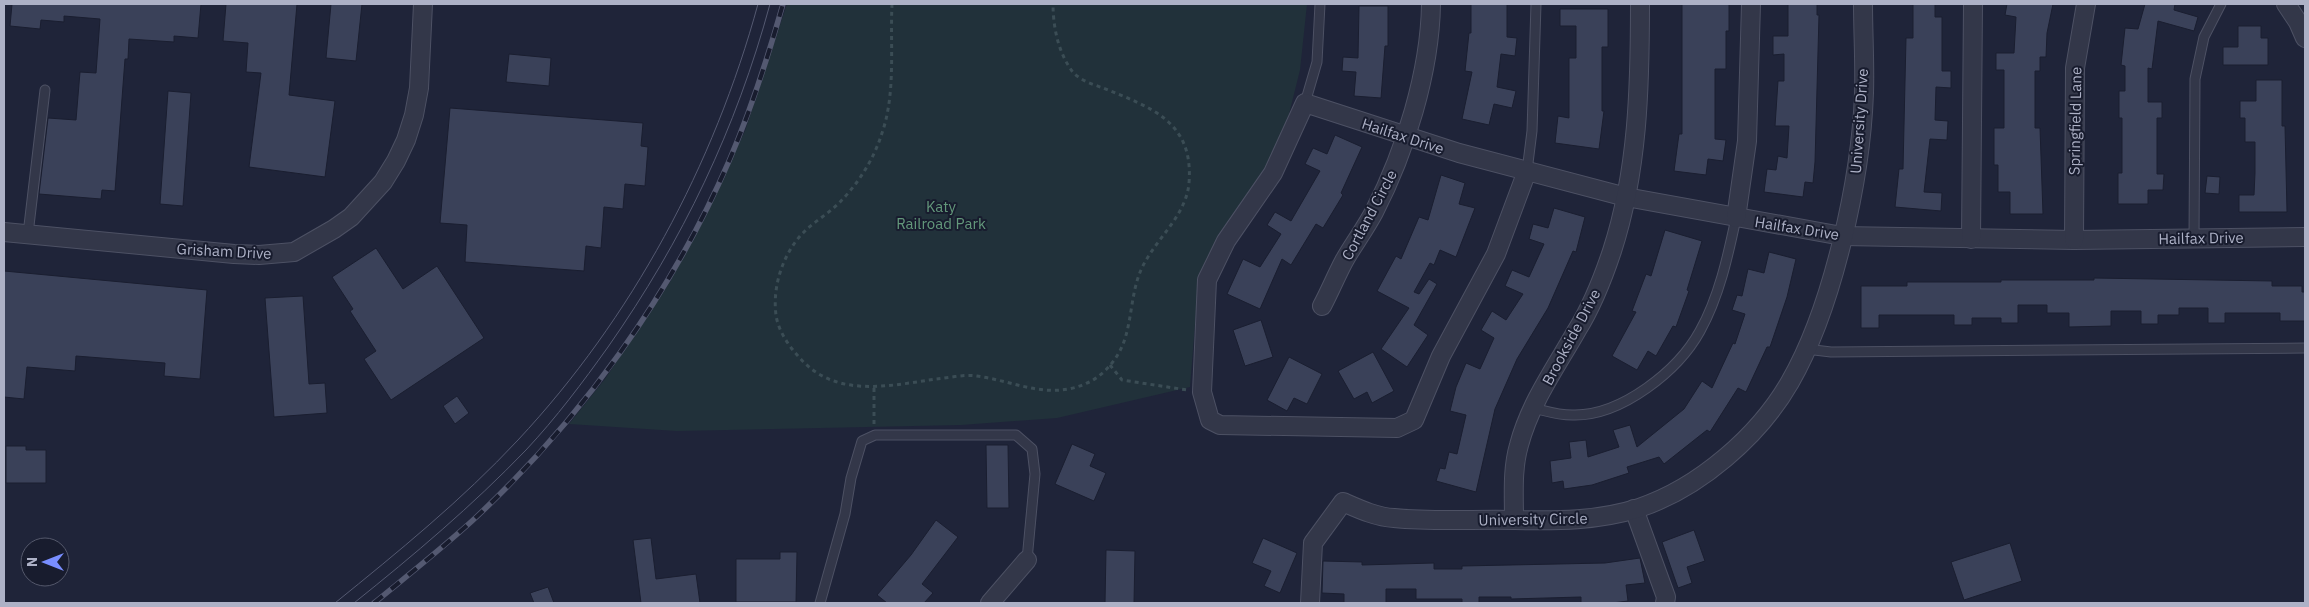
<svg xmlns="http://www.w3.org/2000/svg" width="2309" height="607" font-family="'IBM Plex Sans',sans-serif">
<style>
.green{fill:#21313a}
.building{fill:#3a4159;stroke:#1a1e30}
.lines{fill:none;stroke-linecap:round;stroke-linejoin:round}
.service-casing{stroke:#4d5164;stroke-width:11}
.minor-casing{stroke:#4d5164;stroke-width:20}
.path{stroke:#3b4d55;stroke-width:3;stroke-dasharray:4 4;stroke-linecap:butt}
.service{stroke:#333749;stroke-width:9}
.minor{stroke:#333749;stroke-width:18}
.tram{stroke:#545971;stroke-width:1}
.rail-casing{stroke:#545971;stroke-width:5.5}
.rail{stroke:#181c2e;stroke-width:4;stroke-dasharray:11;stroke-linecap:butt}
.labels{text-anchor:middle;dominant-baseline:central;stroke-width:4;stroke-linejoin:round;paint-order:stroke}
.street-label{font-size:15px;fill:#adb1c6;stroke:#181c2e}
.park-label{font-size:15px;fill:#63987b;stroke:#181c2e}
</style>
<rect width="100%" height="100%" fill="#1f2439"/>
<polygon class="green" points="787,4 1307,4 1300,70 1286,126 1268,172 1198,287 1190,387 1057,418 961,425 677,431 569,424 605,379 670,282 745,131"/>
<g class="building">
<polygon points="12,4 201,4 198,38 174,36 174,42 129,39 128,59 125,59 115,191 102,190 101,199 39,194 48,118 76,120 80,72 96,73 100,19 64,16 64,22 41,20 40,29 10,26"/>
<polygon points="226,4 297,4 289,95 335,101 325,177 249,167 261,73 246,72 248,43 223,41"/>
<polygon points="331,4 362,4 356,61 326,58"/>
<polygon points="1471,4 1507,4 1507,37 1517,38 1515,56 1501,54 1497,87 1516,91 1512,108 1494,104 1489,125 1462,119 1472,72 1465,71 1469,33 1471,33"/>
<polygon points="1682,4 1729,4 1729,31 1726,31 1726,69 1715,69 1715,139 1726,140 1723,161 1708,159 1706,175 1674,171 1679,134 1682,134"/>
<polygon points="1788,4 1817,4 1817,15 1819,15 1815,162 1813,183 1805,182 1803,197 1764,192 1767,169 1776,170 1778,156 1787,158 1789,126 1775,126 1778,81 1784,81 1784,54 1773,55 1773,36 1788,36"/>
<polygon points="1913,4 1935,4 1935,17 1942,17 1942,71 1951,71 1951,88 1936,87 1935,120 1948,121 1947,140 1930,139 1924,192 1942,193 1941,211 1895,207 1899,169 1903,169 1906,38 1913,38"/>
<polygon points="2007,4 2053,4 2047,33 2046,57 2040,57 2040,71 2035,71 2035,128 2040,128 2043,214 2010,214 2010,192 1998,192 1998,165 1994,165 1994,128 2004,128 2004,70 1996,70 1996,53 2014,53 2016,17 2005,15"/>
<polygon points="2145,4 2175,4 2174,10 2198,17 2194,31 2158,21 2152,69 2148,68 2148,102 2162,102 2162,118 2157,118 2157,174 2164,174 2163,190 2148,190 2148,204 2118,204 2118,173 2122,173 2122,118 2119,118 2119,91 2125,91 2125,66 2121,65 2125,28 2138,29"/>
<polygon points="1359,6 1388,6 1388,46 1385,46 1381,98 1354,96 1356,72 1342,71 1343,57 1358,58"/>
<polygon points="1560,9 1608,9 1608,47 1602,47 1602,111 1604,111 1599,149 1555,143 1558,116 1569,118 1569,58 1576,58 1576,26 1560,26"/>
<polygon points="2238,26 2261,26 2261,38 2268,38 2268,65 2223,65 2223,47 2238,47"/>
<polygon points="509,54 551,58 549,86 506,82"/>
<polygon points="2256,80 2282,80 2282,126 2285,126 2287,212 2239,212 2239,195 2254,195 2255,173 2255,142 2245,142 2245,118 2240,118 2240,101 2256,101"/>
<polygon points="168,91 191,93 183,206 160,204"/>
<polygon points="450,108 643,123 641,146 648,147 645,186 625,184 623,209 604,207 601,248 586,246 584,271 465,262 467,225 440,223"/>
<polygon points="1335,135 1362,147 1341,193 1343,195 1323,228 1316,224 1291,265 1282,259 1260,309 1227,294 1243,259 1260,267 1281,234 1267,225 1275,212 1291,221 1320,171 1305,164 1313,148 1327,154"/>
<polygon points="1441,175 1465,183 1459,204 1475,208 1456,257 1440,250 1434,265 1430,263 1414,292 1419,294 1429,279 1437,284 1414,325 1428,335 1407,367 1381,349 1409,308 1377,291 1396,256 1401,259 1419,217 1428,220"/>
<polygon points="2207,176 2220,177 2219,194 2205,193"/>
<polygon points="1554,208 1585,217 1576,252 1573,251 1548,308 1517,359 1495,409 1476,492 1436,481 1440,468 1445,469 1449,452 1457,454 1466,415 1450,411 1456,387 1466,363 1480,369 1494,338 1481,330 1492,311 1506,320 1523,294 1505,286 1512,270 1529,277 1544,244 1529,239 1533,224 1548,228"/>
<polygon points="1665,230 1702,241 1687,290 1689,291 1676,327 1673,326 1656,356 1648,351 1637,370 1612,356 1636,312 1632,311 1646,274 1651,276"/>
<polygon points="376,248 403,289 437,266 484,338 391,400 364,359 376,351 350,311 353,309 332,277"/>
<polygon points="1769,252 1796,259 1787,297 1770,347 1767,347 1746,392 1738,388 1710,432 1707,430 1664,464 1659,457 1627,467 1629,473 1592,485 1564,489 1563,481 1552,483 1550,461 1571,458 1569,442 1586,440 1588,457 1619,447 1613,430 1630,425 1637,447 1684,409 1702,381 1712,388 1733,343 1735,344 1745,314 1732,310 1737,295 1742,296 1748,269 1764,273"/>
<polygon points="4,271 207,290 200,379 164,376 165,363 76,356 75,371 27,367 24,399 4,397"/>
<polygon points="2094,278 2272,281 2272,286 2302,286 2302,292 2305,292 2305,321 2280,321 2280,313 2225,313 2225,323 2208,323 2208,308 2179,308 2179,315 2158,315 2158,324 2141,324 2141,311 2111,311 2111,326 2069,327 2069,313 2047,313 2047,305 2018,305 2018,323 2001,323 2001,318 1972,318 1972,325 1954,325 1954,315 1879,315 1879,328 1861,328 1861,286 1907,286 1907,282 2001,282 2001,280 2094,280"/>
<polygon points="303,296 309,384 325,383 327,413 274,417 265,298"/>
<polygon points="1261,320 1273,357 1245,366 1233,330"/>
<polygon points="1373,352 1394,391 1372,403 1367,392 1354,399 1338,371"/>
<polygon points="1289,357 1322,374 1307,404 1294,398 1287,411 1267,400"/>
<polygon points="457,396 469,413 455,424 443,406"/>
<polygon points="1072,444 1095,454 1090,466 1106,473 1094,501 1055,484"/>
<polygon points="986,445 1008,445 1009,508 987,508"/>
<polygon points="6,446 26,446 26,450 46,450 46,483 6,483"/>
<polygon points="936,520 958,537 922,584 933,593 924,603 887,603 877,595 911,555"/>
<polygon points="1694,530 1705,561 1687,567 1692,583 1678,588 1662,542"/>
<polygon points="651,538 656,579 696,574 700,603 641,603 633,540"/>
<polygon points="1263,538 1297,553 1280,593 1264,586 1271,571 1252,563"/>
<polygon points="2010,543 2022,581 1964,600 1951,562"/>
<polygon points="1106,550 1135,551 1134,603 1105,603"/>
<polygon points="780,552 797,552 796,602 736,602 736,559 780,559"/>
<polygon points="1640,558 1645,583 1626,585 1628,601 1612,603 1581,603 1581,597 1511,599 1511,597 1479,597 1479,603 1462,603 1462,599 1416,599 1416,589 1386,589 1386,603 1344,603 1344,594 1322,593 1323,561 1362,562 1362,565 1434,563 1434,569 1462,569 1462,566 1605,563"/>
<polygon points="548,587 554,603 534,603 530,593"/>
</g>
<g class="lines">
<defs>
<g id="service">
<polyline points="1305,103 1317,62 1320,4"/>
<polyline points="1527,171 1532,131 1536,4"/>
<polyline points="28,234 45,90"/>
<polyline points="2194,238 2195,79 2204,37 2221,4"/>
<polyline points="1806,349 1831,352 2305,348"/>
<path d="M1533 408C1546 411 1561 416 1575 415 1622 415 1678 371 1700 331 1719 297 1728 256 1736 218"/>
<polyline points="820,603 845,514 851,478 862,441 875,435 1016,435 1032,449 1035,474 1027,560"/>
</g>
<g id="minor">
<polyline points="2286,4 2298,22 2305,38"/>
<polyline points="1527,171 1496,254 1441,356 1414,420 1397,428 1220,425 1210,420 1202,392 1207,280 1226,241 1273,173 1305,103 1459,153 1626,197 1842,236 2074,240 2305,237"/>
<polyline points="1736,218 1747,141 1751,4"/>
<polyline points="4,232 234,254 259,255 294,252 334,229 351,217 383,182 396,161 406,140 414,115 419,88 423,4"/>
<polyline points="1971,239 1973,4"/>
<polyline points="2074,240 2075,68 2086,4"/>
<path d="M1322 306C1330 291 1336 276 1344 261 1353 245 1365 229 1374 212 1405 152 1430 72 1431 4"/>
<polyline points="1634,509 1666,597 1665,603"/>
<path d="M1514 520C1514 494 1512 469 1519 445 1530 403 1556 367 1577 330 1592 306 1603 278 1612 251 1638 171 1640 87 1640 4"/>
<polyline points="990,603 1027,560"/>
<path d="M1310 603 1313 543 1343 502C1359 509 1376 517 1394 518 1434 522 1475 519 1515 520 1557 521 1598 521 1639 508 1699 488 1759 436 1790 382 1833 307 1861 179 1864 93 1865 64 1863 33 1863 4"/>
</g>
</defs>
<use href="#service" class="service-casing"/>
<use href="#minor" class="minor-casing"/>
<g class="path">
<path d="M892 4C890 46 896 93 882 133 874 159 858 184 839 203 829 213 817 220 807 229 784 250 772 285 776 315 778 330 788 345 798 356 834 399 888 386 936 379 949 378 964 374 977 376 1014 381 1049 401 1087 383 1099 378 1110 367 1117 356 1133 331 1129 297 1141 270 1154 240 1186 217 1189 183 1194 121 1150 107 1103 88 1092 84 1079 80 1072 71 1058 52 1053 26 1053 4"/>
<polyline points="1110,365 1122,380 1187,390"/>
<polyline points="874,424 874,387"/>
</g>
<use href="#service" class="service"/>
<use href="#minor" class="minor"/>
<g class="tram">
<path d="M335 603C398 552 462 500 518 440 632 318 714 165 758 4"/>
<path d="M354 603C414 555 472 506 526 450 556 418 583 382 608 347 683 240 736 129 770 4"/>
</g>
<defs>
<path id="rail" d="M374 603C407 576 440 550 472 521 580 421 671 295 729 161 751 110 768 57 783 4"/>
</defs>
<use href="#rail" class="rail-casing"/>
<use href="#rail" class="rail"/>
</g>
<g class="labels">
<g class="street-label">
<text transform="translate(1859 121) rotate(-86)">University Drive</text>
<text transform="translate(2075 121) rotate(-89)">Springfield Lane</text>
<text transform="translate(1403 136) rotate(18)">Hailfax Drive</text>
<text transform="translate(1369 215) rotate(-62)">Cortland Circle</text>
<text transform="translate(1797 228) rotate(9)">Hailfax Drive</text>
<text transform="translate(2201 238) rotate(-1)">Hailfax Drive</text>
<text transform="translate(224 251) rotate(3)">Grisham Drive</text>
<text transform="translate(1571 337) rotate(-62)">Brookside Drive</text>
<text transform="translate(1533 519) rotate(-1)">University Circle</text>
</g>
<g class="park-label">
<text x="941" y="206">Katy<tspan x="941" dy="17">Railroad Park</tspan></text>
</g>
</g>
<rect width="2309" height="607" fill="none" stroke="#adb1c6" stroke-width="10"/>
<g transform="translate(45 562) rotate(270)"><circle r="24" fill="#181c2e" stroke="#54586b"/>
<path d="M0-4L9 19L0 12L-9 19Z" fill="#798eff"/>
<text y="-8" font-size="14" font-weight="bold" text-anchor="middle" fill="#adb1c6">N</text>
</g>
</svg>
